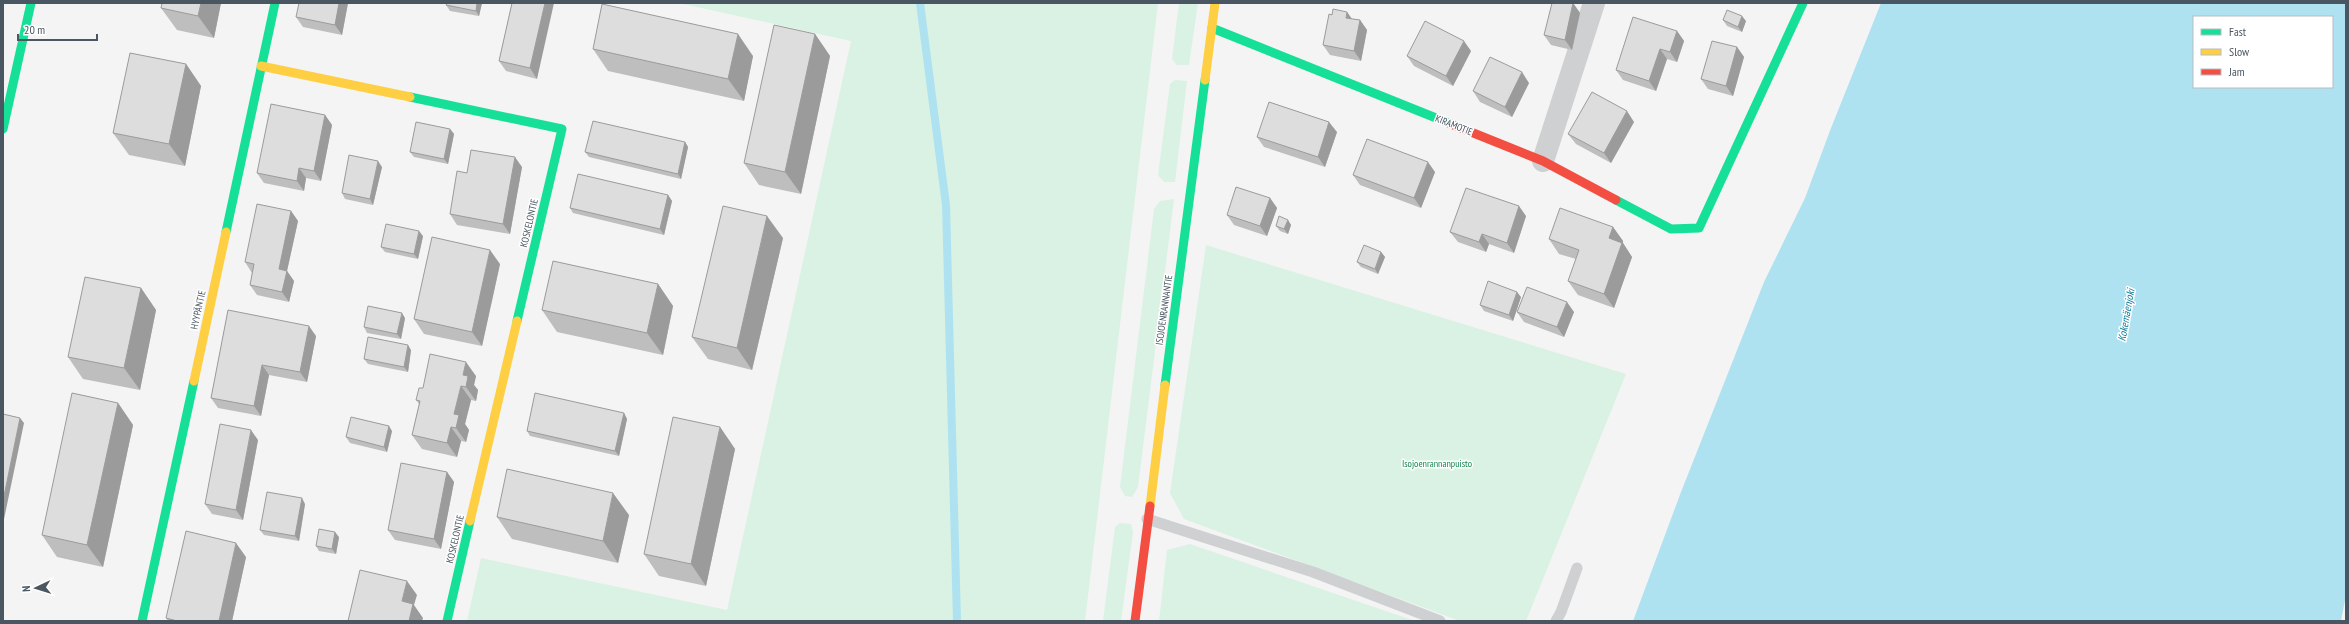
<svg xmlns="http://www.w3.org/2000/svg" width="2349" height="624" font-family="'PT Sans Narrow',sans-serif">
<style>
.green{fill:#d9f2e3}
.water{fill:#aee2f0;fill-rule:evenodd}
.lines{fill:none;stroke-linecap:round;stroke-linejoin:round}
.stream{stroke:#aee2f0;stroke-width:8}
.lane{stroke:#ced0d2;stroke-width:11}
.street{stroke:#ced0d2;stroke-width:22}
.fast{stroke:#16e098;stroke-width:9}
.slow{stroke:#ffcf43;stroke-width:9}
.jam{stroke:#f24e42;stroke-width:9}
.wall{fill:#bebebf}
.shaded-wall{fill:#9b9b9b}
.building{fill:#ddddde;stroke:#9b9b9b}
.labels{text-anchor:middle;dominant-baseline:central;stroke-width:3;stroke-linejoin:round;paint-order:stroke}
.street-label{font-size:10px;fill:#4a5661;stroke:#fff}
.park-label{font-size:10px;fill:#17864f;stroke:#fff}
.water-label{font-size:11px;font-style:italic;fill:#0c7c9b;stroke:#fff}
</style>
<rect width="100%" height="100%" fill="#f4f4f4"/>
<g class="green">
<polygon points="679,3 1158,3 1085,621 467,621 481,558 727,610 851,41"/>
<polygon points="1179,3 1198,3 1189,65 1177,65 1172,59"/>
<polygon points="1175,80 1187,81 1175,182 1164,182 1158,175 1170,84"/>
<polygon points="1174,199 1138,487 1132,497 1125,496 1120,487 1154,209 1160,201"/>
<polygon points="1206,245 1626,374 1526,621 1460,621 1184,519 1170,493"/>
<polygon points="1120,523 1131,524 1133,532 1121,621 1103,621 1115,527"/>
<polygon points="1190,544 1415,621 1159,621 1167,550"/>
</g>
<path class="water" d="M1881 3H2346V595L2341 621H1633L1681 492 1764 282 1805 198 1831 128ZM2194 17H2332V87H2194Z"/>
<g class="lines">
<polyline class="stream" points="920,3 946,205 957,621"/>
<g class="lane">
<polyline points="1147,519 1313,572 1440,621"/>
<polyline points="1556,621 1561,612 1577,568"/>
</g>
<polyline class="street" points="1543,161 1594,3"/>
<g class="fast">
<polyline points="1212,28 1451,124"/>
<polyline points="410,97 562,129 517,321"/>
<polyline points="3,129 31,3"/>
<polyline points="1616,200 1671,229 1699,228 1803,3"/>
<polyline points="226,232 275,3"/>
<polyline points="1165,385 1205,80"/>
<polyline points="142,621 194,381"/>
<polyline points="447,621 470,521"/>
</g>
<g class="slow">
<polyline points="261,66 410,97"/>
<polyline points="1205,80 1215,3"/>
<polyline points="194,381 226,232"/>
<polyline points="1150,506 1165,385"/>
<polyline points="470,521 517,321"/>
</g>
<g class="jam">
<polyline points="1451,124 1543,161 1616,200"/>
<polyline points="1135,621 1150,506"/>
</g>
</g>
<g class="wall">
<polygon points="162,3 221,3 214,38 177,30 161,8"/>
<polygon points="348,3 342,35 303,27 296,17"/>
<polygon points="482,3 479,16 450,11 446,5"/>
<polygon points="512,3 537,79 506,71 499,61"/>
<polygon points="1573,3 1580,13 1572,50 1551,45 1544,35"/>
<polygon points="1347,12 1352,19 1360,20 1367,30 1361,61 1330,55 1323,45 1332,15"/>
<polygon points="1723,20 1746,21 1742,32 1727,26"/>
<polygon points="1677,31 1684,41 1677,62 1667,59 1656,91 1623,80 1616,70"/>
<polygon points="815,34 830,56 801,194 759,185 744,163"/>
<polygon points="1737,47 1744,57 1733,96 1708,89 1701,79"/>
<polygon points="593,49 753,56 744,101 608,71"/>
<polygon points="1471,51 1453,86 1414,66 1407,56"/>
<polygon points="186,64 201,86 185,166 129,155 113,133"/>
<polygon points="1529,83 1512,117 1480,102 1473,91"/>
<polygon points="325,115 332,125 321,181 306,178 304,191 264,183 257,173"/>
<polygon points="1634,122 1611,163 1576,144 1568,134"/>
<polygon points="450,129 454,134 448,164 414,157 410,152"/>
<polygon points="1337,132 1325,167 1264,147 1257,137"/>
<polygon points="685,142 688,147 681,179 589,157 585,152"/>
<polygon points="382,167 373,205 345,199 342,193"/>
<polygon points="522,167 510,234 457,225 450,214 467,173"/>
<polygon points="1435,172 1421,208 1360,185 1353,175"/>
<polygon points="668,195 672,201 664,235 573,213 570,208"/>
<polygon points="1270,198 1277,208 1267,236 1234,225 1227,215"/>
<polygon points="291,211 298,221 287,271 294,281 289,302 257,295 250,285 252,273 245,262"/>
<polygon points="1526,216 1514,253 1489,244 1486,252 1458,242 1450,232"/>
<polygon points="1288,220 1291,225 1288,234 1280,231 1276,226"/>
<polygon points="1613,227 1623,241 1623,243 1632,257 1614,308 1578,295 1568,281 1576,259 1559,254 1549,239"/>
<polygon points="423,236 418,259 385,252 381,247"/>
<polygon points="783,238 752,370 708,359 692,337"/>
<polygon points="1381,252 1385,257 1378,274 1361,267 1357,262"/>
<polygon points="500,264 482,346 424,334 414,319"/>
<polygon points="658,284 673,306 663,355 557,332 542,310"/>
<polygon points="141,288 156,310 140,390 83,379 68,357"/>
<polygon points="1521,297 1513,321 1484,311 1480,305"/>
<polygon points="228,310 316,336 307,382 269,375 261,416 218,408 211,398"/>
<polygon points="1517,312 1574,312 1564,337 1524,322"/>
<polygon points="405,318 401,339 367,333 364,327"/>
<polygon points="411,350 408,372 368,364 364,359"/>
<polygon points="476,376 474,385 478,390 476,401 471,400 465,424 469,430 466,442 461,441 457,457 422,449 412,435 419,404 416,400 423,388"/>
<polygon points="118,403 133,425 103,567 57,557 42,535"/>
<polygon points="624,413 627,419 619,456 530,436 527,431"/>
<polygon points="720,427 735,449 706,586 659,576 644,554"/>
<polygon points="392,431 387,452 350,443 346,437"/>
<polygon points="258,440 243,520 212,514 205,504"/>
<polygon points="447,472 454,482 441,549 395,540 388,530"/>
<polygon points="305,504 299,541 264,535 260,530"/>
<polygon points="629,515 618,563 512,539 497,517"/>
<polygon points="339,537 336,554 319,551 316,546"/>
<polygon points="246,557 232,621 168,621 166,618"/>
</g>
<g class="shaded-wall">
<polygon points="201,3 221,3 214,38 198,16"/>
<polygon points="339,3 348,3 342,35 335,25"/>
<polygon points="477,3 482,3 479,16 476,11"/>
<polygon points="545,3 554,3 537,79 530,68"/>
<polygon points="1573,3 1580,13 1572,50 1565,40"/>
<polygon points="1347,12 1354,22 1346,18"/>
<polygon points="1742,16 1746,21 1742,32 1738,27"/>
<polygon points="1360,20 1367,30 1361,61 1354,51"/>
<polygon points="1677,31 1684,41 1677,62 1670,52"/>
<polygon points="738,34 753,56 744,101 728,79"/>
<polygon points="815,34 830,56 801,194 785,172"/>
<polygon points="1464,41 1471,51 1453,86 1446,76"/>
<polygon points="1737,47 1744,57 1733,96 1726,86"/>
<polygon points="1660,49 1667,59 1656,91 1649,81"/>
<polygon points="186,64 201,86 185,166 169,144"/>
<polygon points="1522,72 1529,83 1512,117 1505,107"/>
<polygon points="1627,111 1634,122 1611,163 1604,153"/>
<polygon points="325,115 332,125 321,181 314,171"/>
<polygon points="1329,122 1337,132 1325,167 1318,157"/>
<polygon points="450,129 454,134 448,164 444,159"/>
<polygon points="685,142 688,147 681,179 678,174"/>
<polygon points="515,157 522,167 510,234 503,224"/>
<polygon points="378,161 382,167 373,205 370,199"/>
<polygon points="1428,162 1435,172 1421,208 1414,198"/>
<polygon points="299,168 306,178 304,191 297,181"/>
<polygon points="668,195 672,201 664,235 660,229"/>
<polygon points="1270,198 1277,208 1267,236 1260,226"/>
<polygon points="1519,206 1526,216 1514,253 1507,243"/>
<polygon points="291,211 298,221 287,271 294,281 289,302 282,292 279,269"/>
<polygon points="767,216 783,238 752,370 737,348"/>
<polygon points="1288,220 1291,225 1288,234 1284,229"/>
<polygon points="1613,227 1623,241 1623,243 1632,257 1614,308 1604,294 1609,238"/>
<polygon points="419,231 423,236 418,259 414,254"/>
<polygon points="1482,234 1489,244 1486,252 1479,242"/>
<polygon points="490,250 500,264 482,346 472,332"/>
<polygon points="1381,252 1385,257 1378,274 1375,269"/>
<polygon points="658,284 673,306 663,355 647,333"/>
<polygon points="141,288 156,310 140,390 124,368"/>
<polygon points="1517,292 1521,297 1513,321 1509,315"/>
<polygon points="1567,302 1574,312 1564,337 1557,327"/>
<polygon points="402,313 405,318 401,339 397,334"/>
<polygon points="309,326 316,336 307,382 300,372"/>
<polygon points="408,345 411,350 408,372 404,367"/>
<polygon points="466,362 476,376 474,385 478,390 476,401 466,387 463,375"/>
<polygon points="262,365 269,375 261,416 254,406"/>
<polygon points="461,386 471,400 465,424 469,430 466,442 456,428 454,414"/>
<polygon points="118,403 133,425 103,567 87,545"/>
<polygon points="624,413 627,419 619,456 615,451"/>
<polygon points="20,418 24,423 3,524 3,501"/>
<polygon points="389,426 392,431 387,452 384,447"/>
<polygon points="451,427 461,441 457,457 447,443"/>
<polygon points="720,427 735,449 706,586 691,564"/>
<polygon points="251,430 258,440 243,520 236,510"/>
<polygon points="447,472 454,482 441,549 434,539"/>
<polygon points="613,493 629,515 618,563 603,541"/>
<polygon points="302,498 305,504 299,541 295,536"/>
<polygon points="335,532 339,537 336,554 332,549"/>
<polygon points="236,543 246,557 232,621 219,621"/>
<polygon points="407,581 417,595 414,605 423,618 422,621 409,621 402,601"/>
</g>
<g class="building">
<polygon points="162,3 201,3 198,16 161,8"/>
<polygon points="299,3 339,3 335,25 296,17"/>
<polygon points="447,3 477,3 476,11 446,5"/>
<polygon points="512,3 545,3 530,68 499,61"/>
<polygon points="1552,3 1573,3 1565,40 1544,35"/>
<polygon points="602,4 738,34 728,79 593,49"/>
<polygon points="1333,9 1347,12 1346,18 1360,20 1354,51 1323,45 1329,14 1332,15"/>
<polygon points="1727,10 1742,16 1738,27 1723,20"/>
<polygon points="1633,17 1677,31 1670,52 1660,49 1649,81 1616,70"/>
<polygon points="1425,21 1464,41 1446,76 1407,56"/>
<polygon points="774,25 815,34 785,172 744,163"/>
<polygon points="1712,41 1737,47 1726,86 1701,79"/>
<polygon points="130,53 186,64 169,144 113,133"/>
<polygon points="1490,57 1522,72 1505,107 1473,91"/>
<polygon points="1592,92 1627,111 1604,153 1568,134"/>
<polygon points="1269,102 1329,122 1318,157 1257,137"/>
<polygon points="271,104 325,115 314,171 299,168 297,181 257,173"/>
<polygon points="593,121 685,142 678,174 585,152"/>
<polygon points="416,122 450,129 444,159 410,152"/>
<polygon points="1367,139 1428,162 1414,198 1353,175"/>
<polygon points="471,150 515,157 503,224 450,214 457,171 467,173"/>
<polygon points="349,155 378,161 370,199 342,193"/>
<polygon points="578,174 668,195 660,229 570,208"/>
<polygon points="1236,187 1270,198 1260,226 1227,215"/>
<polygon points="1466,188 1519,206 1507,243 1482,234 1479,242 1450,232"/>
<polygon points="257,204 291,211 279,269 287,271 282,292 250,285 254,264 245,262"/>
<polygon points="723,206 767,216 737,348 692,337"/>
<polygon points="1560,208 1613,227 1609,238 1622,243 1604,294 1568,281 1579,250 1549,239"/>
<polygon points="1279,216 1288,220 1284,229 1276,226"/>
<polygon points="386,224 419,231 414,254 381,247"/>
<polygon points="432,237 490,250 472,332 414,319"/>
<polygon points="1364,245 1381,252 1375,269 1357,262"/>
<polygon points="553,261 658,284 647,333 542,310"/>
<polygon points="85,277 141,288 124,368 68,357"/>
<polygon points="1488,281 1517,292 1509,315 1480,305"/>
<polygon points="1527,287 1567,302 1557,327 1517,312"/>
<polygon points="368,306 402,313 397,334 364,327"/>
<polygon points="228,310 309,326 300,372 262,365 254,406 211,398"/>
<polygon points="368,337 408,345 404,367 364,359"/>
<polygon points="430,354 466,362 463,375 468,376 466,387 461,386 454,414 459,415 456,428 451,427 447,443 412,435 420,401 416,400 419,388 423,388"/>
<polygon points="72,393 118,403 87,545 42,535"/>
<polygon points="535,393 624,413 615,451 527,431"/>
<polygon points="3,414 20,418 3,501"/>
<polygon points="351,417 389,426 384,447 346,437"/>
<polygon points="673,417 720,427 691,564 644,554"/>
<polygon points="220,424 251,430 236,510 205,504"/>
<polygon points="401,463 447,472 434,539 388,530"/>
<polygon points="507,469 613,493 603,541 497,517"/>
<polygon points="267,492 302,498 295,536 260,530"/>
<polygon points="319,529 335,532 332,549 316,546"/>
<polygon points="186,531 236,543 219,621 177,621 166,618"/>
<polygon points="360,570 407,581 402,601 413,604 409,621 348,621"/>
</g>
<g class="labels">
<g class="street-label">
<text transform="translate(1454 125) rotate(22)">KIRAMOTIE</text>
<text transform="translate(529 223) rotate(-77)">KOSKELONTIE</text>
<text transform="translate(198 310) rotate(-78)">HYYPÄNTIE</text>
<text transform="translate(1164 310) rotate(-82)">ISOJOENRANNANTIE</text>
<text transform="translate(455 539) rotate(-77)">KOSKELONTIE</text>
</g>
<g class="park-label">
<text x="1437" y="463">Isojoenrannanpuisto</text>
</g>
<g class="water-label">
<text transform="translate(2126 315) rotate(-80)">Kokemäenjoki</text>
</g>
</g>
<rect width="2349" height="624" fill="none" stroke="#4a5661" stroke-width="8"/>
<rect x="2193" y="16" width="140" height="72" fill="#ffffff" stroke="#b7bbc0"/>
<rect x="2201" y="29" width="20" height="6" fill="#16e098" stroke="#b7bbc0"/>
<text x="2229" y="36" font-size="12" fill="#4a5661">Fast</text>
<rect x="2201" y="49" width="20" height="6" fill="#ffcf43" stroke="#b7bbc0"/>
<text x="2229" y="56" font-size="12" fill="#4a5661">Slow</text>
<rect x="2201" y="69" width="20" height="6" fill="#f24e42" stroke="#b7bbc0"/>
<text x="2229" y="76" font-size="12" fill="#4a5661">Jam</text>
<g transform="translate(36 588) rotate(266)" stroke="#ffffff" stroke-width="3" paint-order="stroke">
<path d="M0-3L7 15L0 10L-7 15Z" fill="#4a5661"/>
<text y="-6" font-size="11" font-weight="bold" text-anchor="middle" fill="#4a5661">N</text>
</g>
<path d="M18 34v6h79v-6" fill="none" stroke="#4a5661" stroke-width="2"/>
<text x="24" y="34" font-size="12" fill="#4a5661" stroke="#ffffff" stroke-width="3" paint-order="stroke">20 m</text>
</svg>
